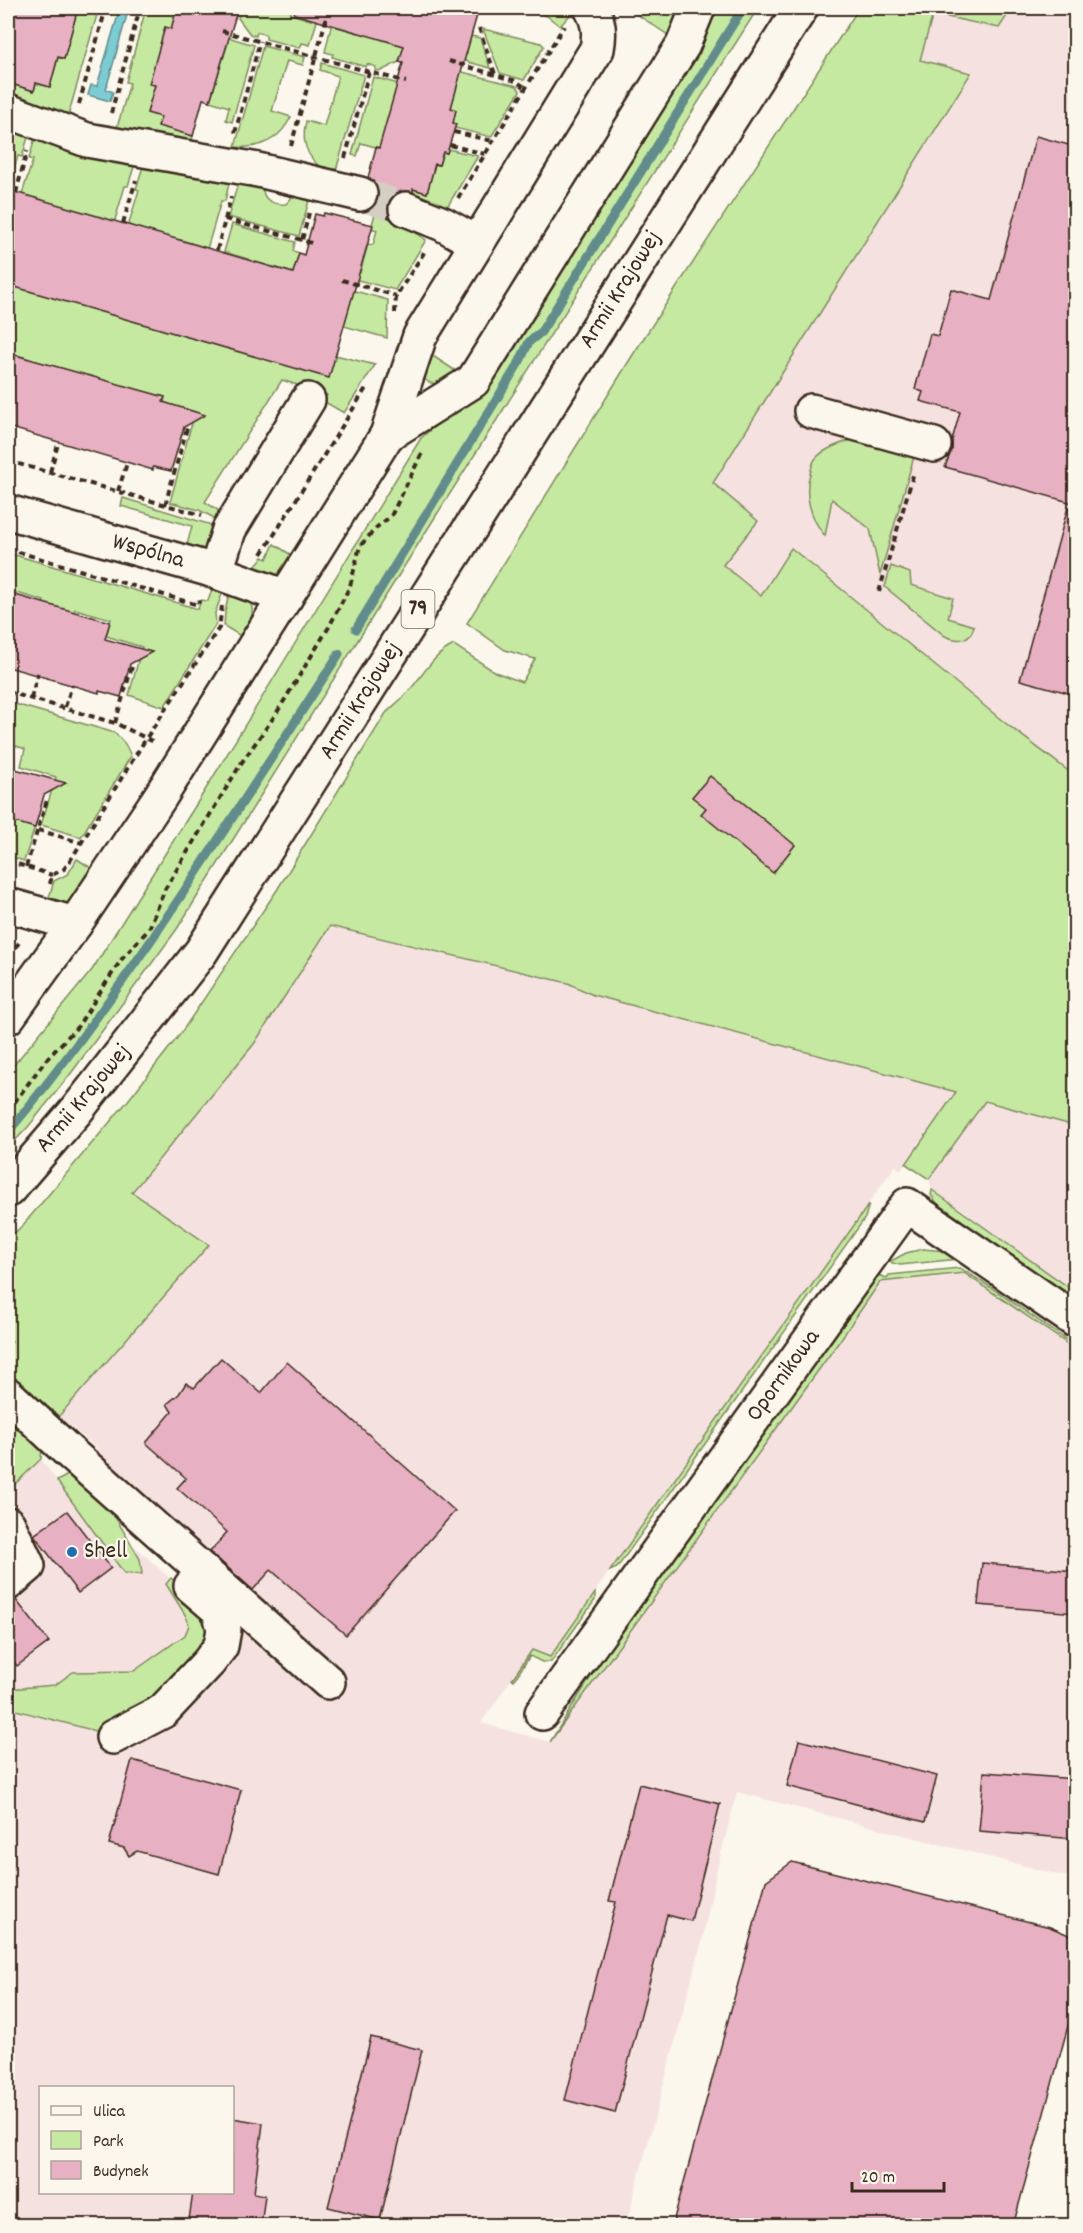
<svg xmlns="http://www.w3.org/2000/svg" width="1083" height="2233" font-family="Dekko,sans-serif">
<style>
.built{fill:#f5e2e0;fill-rule:evenodd}
.green{fill:#c6e9a2;stroke:#808a60;stroke-width:1.5}
.water{fill:#7ccdd3;stroke:#628c8b;stroke-width:1.5}
.lines{fill:none;stroke-linecap:round;stroke-linejoin:round}
.stream{stroke:#628c8b;stroke-width:9}
.building{fill:#e8b0c3;stroke:#3b2a1e;stroke-width:1.5}
.minor-tunnel{stroke:#d5cec3;stroke-width:33;stroke-dasharray:33 16;stroke-linecap:butt}
.minor-casing{stroke:#3b2a1e;stroke-width:38}
.major-casing{stroke:#3b2a1e;stroke-width:38}
.path{stroke:#3b2a1e;stroke-width:4;stroke-dasharray:6 4.5;stroke-linecap:butt}
.minor{stroke:#fbf7ec;stroke-width:33}
.major{stroke:#fbf7ec;stroke-width:33}
.poi-dot{fill:#1f6fb2;stroke:#fbf7ec;stroke-width:2}
.labels{text-anchor:middle;dominant-baseline:central;stroke-width:4.5;stroke-linejoin:round;paint-order:stroke}
.shield{fill:#fbf7ec;stroke:#75685c;stroke-width:1.5}
.shield-label{font-size:22px;font-weight:bold;fill:#3b2a1e}
.street-label{font-size:24px;fill:#3b2a1e;stroke:#fbf7ec}
.poi-label{font-size:24px;fill:#3b2a1e;stroke:#fbf7ec;text-anchor:start}
</style>
<rect width="100%" height="100%" fill="#fbf7ec"/>
<filter id="ink" filterUnits="userSpaceOnUse"><feTurbulence type="fractalNoise" baseFrequency=".0167" numOctaves="2"/><feDisplacementMap in="SourceGraphic" scale="12" xChannelSelector="R" yChannelSelector="G"/><feConvolveMatrix kernelMatrix="1 2 1 2 8 2 1 2 1" color-interpolation-filters="sRGB"/></filter>
<g filter="url(#ink)">
<g class="built">
<polygon points="1012,8 1075,8 1075,776 1004,722 792,549 760,597 723,566 713,483 971,73 920,60 933,14 998,28"/>
<path d="M330 926 568 983 593 995 957 1092 901 1170 895 1166 549 1657 532 1650 481 1723 550 1742 841 1339 880 1282 964 1273 1075 1349V1879L737 1792 718 1865 702 1941 626 2225 8 2226V1491L41 1459 57 1481 70 1474 105 1500 128 1540 237 1640 99 1468 97 1449 59 1416 208 1245 132 1192 254 1044ZM40 2088H232V2192H40Z"/>
<polygon points="985,1101 1075,1126 1075,1292 932,1190 929,1179"/>
</g>
<g class="green">
<polygon points="78,8 99,8 66,123 8,101 8,83 34,91 36,83 50,87 58,57 64,59"/>
<polygon points="146,8 177,8 171,29 165,27 150,84 155,85 147,113 161,117 158,125 193,136 188,152 114,138 130,83 126,82"/>
<polygon points="241,8 285,8 292,9 290,14 311,20 314,13 319,14 310,45 302,43 300,48 266,39 266,35 257,32 256,36 250,34 238,18"/>
<polygon points="518,8 570,8 573,12 560,26 547,16"/>
<polygon points="623,8 688,8 671,37 629,9"/>
<polygon points="718,8 758,8 432,522 177,929 72,1072 28,1127 8,1148 8,1072 92,970 204,792 421,438 481,387"/>
<path d="M859 8H1012L999 28 933 14 920 60 971 73 713 483 758 521 723 565 761 596 791 548 1004 722 1075 776V1126L985 1101 929 1179 906 1164 956 1092 593 995 568 983 330 926 254 1044 132 1192 209 1245 59 1416 12 1378C5 1369 4 1352 12 1342L8 1335V1239L23 1225 126 1103 181 1033 277 890 386 713C393 706 401 700 407 693 423 676 432 655 454 645L495 672 522 682 535 659 505 650 467 623 634 353Z"/>
<polygon points="333,18 339,20 337,27 358,33 360,28 383,40 404,46 399,62 381,71 375,70 376,67 367,64 366,67 332,57 333,54 325,52"/>
<polygon points="483,29 541,43 544,46 524,80 500,73"/>
<polygon points="221,35 254,45 232,122 226,120 229,107 210,101 227,46"/>
<polygon points="471,36 480,38 490,68 450,57 466,55"/>
<path d="M263 46 305 57 303 65 287 61 272 111 291 117C279 141 260 149 235 147Z"/>
<path d="M322 63 364 75 334 177C312 164 299 148 306 121L324 126 338 76 320 70Z"/>
<polygon points="447,68 517,86 520,91 491,137 455,128 456,124 453,123 456,110 451,108 459,79 445,75"/>
<polygon points="373,77 406,86 379,148 361,143 357,156 352,155"/>
<polygon points="8,120 29,134 22,157 18,156 8,190"/>
<polygon points="37,131 137,157 128,186 125,186 112,230 19,203 33,160 29,159"/>
<polygon points="448,149 478,156 444,212 411,197 413,189 427,193 435,164 439,165 443,152 447,153"/>
<polygon points="145,160 230,179 225,201 221,201 205,256 201,246 181,240 126,233 139,190 136,189"/>
<path d="M240 177 263 185C261 200 273 205 286 204L296 193 310 197 299 236 228 217Z"/>
<polygon points="375,214 397,220 426,240 395,290 343,276 360,273 368,244 373,245 377,230 371,228"/>
<polygon points="232,224 295,242 293,251 299,253 293,273 274,267 272,272 247,265 248,259 224,252"/>
<polygon points="8,285 329,377 335,355 375,365 344,413 323,401 327,395 282,380 205,502 221,512 224,523 199,510 170,502 195,412 164,403 165,397 27,362 27,358 8,352"/>
<polygon points="340,287 388,300 387,338 344,326"/>
<path d="M425 351 462 375C451 380 424 394 422 370 422 364 424 357 425 351Z"/>
<path d="M854 439 915 453 880 575 870 529 832 499 825 536C810 518 803 493 811 470 812 466 813 461 816 458 825 448 842 443 854 439Z"/>
<polygon points="123,498 218,527 210,552 186,549 192,526 121,506"/>
<path d="M274 544 296 558C280 579 278 582 254 567L263 557 267 559Z"/>
<polygon points="8,553 198,609 201,600 208,601 213,587 225,586 215,613 216,624 164,707 129,695 142,647 106,636 111,619 75,609 71,623 40,614 44,601 10,591 8,597"/>
<path d="M891 566 910 573 911 585 953 598 948 618 974 626C971 641 958 642 945 636L885 587Z"/>
<path d="M230 588C259 599 255 614 244 638L224 626 225 612Z"/>
<polygon points="8,702 115,733 125,744 131,756 81,837 41,825 56,777 21,766 25,749 8,743"/>
<polygon points="13,817 36,824 24,861 8,856 8,820 12,822"/>
<path d="M77 859 96 871C80 894 78 908 47 904L54 881 68 874Z"/>
<polygon points="932,1190 1075,1292 1075,1301 937,1203 931,1195"/>
<polygon points="869,1204 865,1218 617,1568 610,1571"/>
<polygon points="923,1249 946,1251 959,1259 900,1265 889,1262 906,1253"/>
<polygon points="960,1268 995,1290 1075,1346 1075,1349 964,1273 880,1282 841,1339 550,1742 602,1659 870,1283 878,1275 887,1278 889,1275"/>
<polygon points="8,1411 42,1447 41,1459 11,1488 8,1487"/>
<polygon points="70,1474 105,1500 140,1559 142,1574 124,1573 57,1481"/>
<polygon points="171,1578 209,1613 213,1630 185,1675 103,1733 8,1708 8,1689 55,1685 73,1672 134,1671 185,1635 189,1625 186,1616 166,1584"/>
<polygon points="595,1593 595,1600 551,1662 542,1662 530,1656 514,1680 512,1679 532,1650 550,1657"/>
</g>
<polygon class="water" points="120,8 129,8 106,89 113,92 110,101 88,95 91,85 97,86"/>
<g class="lines">
<g class="stream">
<polyline points="356,629 520,361 529,342 541,332 743,8"/>
<path d="M8 1132C60 1070 106 1005 152 939 216 845 277 749 339 654"/>
</g>
</g>
<g class="building">
<polygon points="12,8 78,8 64,59 58,57 50,87 36,83 34,91 8,83 8,25"/>
<polygon points="177,8 238,8 210,101 203,99 193,136 158,126 161,117 147,113 155,85 149,84 165,27 171,29"/>
<polygon points="295,8 479,8 451,108 456,110 453,123 456,124 447,153 443,152 439,165 435,164 427,193 413,189 413,192 403,191 394,195 388,203 387,211 390,218 366,211 374,206 378,198 378,188 373,181 368,178 376,147 379,148 403,63 399,62 404,46 294,14"/>
<polygon points="1036,136 1076,147 1076,504 945,467 952,449 952,440 960,412 920,401 923,392 915,389 930,334 938,336 951,289 991,300"/>
<polygon points="8,190 293,273 299,253 304,255 315,214 323,216 324,213 373,225 329,378 8,285"/>
<polygon points="8,353 165,397 163,402 205,415 184,427 171,471 153,467 153,470 8,427"/>
<polygon points="1068,507 1076,508 1076,695 1020,680"/>
<polygon points="8,593 110,622 105,639 152,652 130,664 121,697 99,691 99,693 8,667"/>
<polygon points="8,767 66,783 44,795 35,828 8,820"/>
<polygon points="710,776 795,845 773,873 701,814 706,808 692,797"/>
<polygon points="221,1358 261,1393 287,1362 455,1511 346,1635 271,1570 253,1590 210,1552 227,1532 177,1488 186,1478 146,1443 172,1412 167,1404 179,1394 186,1383 194,1388"/>
<polygon points="67,1511 111,1568 78,1593 34,1535"/>
<polygon points="982,1563 1076,1571 1076,1613 978,1605"/>
<polygon points="16,1600 49,1642 17,1666 8,1654 8,1601"/>
<polygon points="799,1740 937,1776 925,1822 787,1786"/>
<polygon points="132,1760 241,1790 219,1874 137,1851 129,1856 124,1848 109,1844"/>
<polygon points="984,1772 1076,1779 1076,1839 979,1831"/>
<polygon points="639,1784 720,1804 691,1921 667,1915 615,2113 565,2100 616,1902 609,1901"/>
<polygon points="792,1862 1050,1927 1076,1938 1076,1997 1013,2226 672,2226 766,1881"/>
<polygon points="371,2037 422,2050 380,2220 328,2207"/>
<polygon points="232,2118 263,2123 254,2193 265,2195 261,2226 188,2226 193,2193 232,2193"/>
</g>
<g class="lines">
<polyline class="minor-tunnel" points="360,194 406,209"/>
<defs>
<g id="minor">
<polyline points="8,111 87,140 258,170 360,194"/>
<polyline points="406,209 443,224 477,243"/>
<polyline points="811,411 934,445"/>
<path d="M387 435 420 336 597 49C600 33 599 21 591 8"/>
<polyline points="8,512 208,569 286,597"/>
<polyline points="216,571 229,530 308,400"/>
<polyline points="8,905 75,924"/>
<polyline points="8,1017 75,924 160,797 387,435 473,381 683,45 698,8"/>
<polyline points="8,1395 67,1450 328,1682"/>
<polyline points="8,1524 28,1566 8,1583"/>
<polyline points="542,1713 907,1205 1076,1321"/>
<polyline points="113,1737 163,1711 209,1662 221,1646 224,1629 219,1610 191,1586"/>
</g>
<polyline id="major" points="8,1190 76,1111 201,952 801,8"/>
</defs>
<use href="#minor" class="minor-casing"/>
<use href="#major" class="major-casing"/>
<g class="path">
<polyline points="479,28 495,74"/>
<polyline points="222,31 406,82"/>
<polyline points="449,61 516,81 526,88"/>
<polyline points="79,104 106,8"/>
<polyline points="111,113 140,8"/>
<polyline points="454,132 493,141"/>
<polyline points="235,133 260,41"/>
<polyline points="450,145 485,154"/>
<polyline points="291,146 327,16"/>
<polyline points="345,158 369,72"/>
<polyline points="16,193 27,151"/>
<polyline points="458,198 564,26"/>
<polyline points="309,213 302,240 315,244"/>
<polyline points="225,219 302,240"/>
<polyline points="123,223 136,180"/>
<polyline points="217,250 231,197"/>
<polyline points="342,280 396,296"/>
<polyline points="395,313 396,296 425,251"/>
<polyline points="8,461 202,515"/>
<polyline points="50,472 58,444"/>
<polyline points="118,491 127,463"/>
<polyline points="165,505 187,428"/>
<polyline points="8,549 198,605 199,600"/>
<polyline points="262,554 368,385"/>
<polyline points="879,592 914,472"/>
<polyline points="8,692 115,723 156,743"/>
<polyline points="31,698 38,673"/>
<polyline points="65,707 72,685"/>
<polyline points="115,723 132,667"/>
<polyline points="38,830 82,843"/>
<polyline points="8,861 52,875"/>
<polyline points="26,867 47,800"/>
<polyline points="50,884 52,875 64,869 70,861 147,737 219,628 222,606"/>
<polyline points="8,955 19,943"/>
<polyline points="8,1111 45,1061 78,1026 121,960 149,929 165,889 242,762 276,714 329,627 350,586 360,546 377,527 391,516 422,453"/>
</g>
<use href="#minor" class="minor"/>
<use href="#major" class="major"/>
</g>
</g>
<circle class="poi-dot" cx="72" cy="1552" r="6"/>
<g class="labels">
<rect class="shield" x="401.5" y="590" width="33" height="38" rx="4.5"/>
<g class="shield-label">
<text x="418" y="609">79</text>
</g>
<g class="street-label">
<text transform="translate(621 290) rotate(-58)">Armii Krajowej</text>
<text transform="translate(148 552) rotate(16)">Wspólna</text>
<text transform="translate(361 701) rotate(-58)">Armii Krajowej</text>
<text transform="translate(84 1099) rotate(-50)">Armii Krajowej</text>
<text transform="translate(784 1376) rotate(-54)">Opornikowa</text>
</g>
<g class="poi-label">
<text x="84" y="1552">Shell</text>
</g>
</g>
<rect width="1083" height="2233" fill="none" stroke="#fbf7ec" stroke-width="30"/>
<rect x="15" y="15" width="1053" height="2203" fill="none" stroke="#3b2a1e" stroke-width="2" filter="url(#ink)"/>
<rect x="39" y="2086" width="195" height="108" fill="#fbf7ec" stroke="#aea59a" stroke-width="1.5"/>
<rect x="51" y="2106" width="30" height="9" fill="#fbf7ec" stroke="#aea59a" stroke-width="1.5"/>
<text x="93" y="2116" font-size="18" fill="#3b2a1e">Ulica</text>
<rect x="51" y="2131" width="30" height="18" fill="#c6e9a2" stroke="#aea59a" stroke-width="1.5"/>
<text x="93" y="2146" font-size="18" fill="#3b2a1e">Park</text>
<rect x="51" y="2161" width="30" height="18" fill="#e8b0c3" stroke="#aea59a" stroke-width="1.5"/>
<text x="93" y="2176" font-size="18" fill="#3b2a1e">Budynek</text>
<path d="M852 2182v9h92v-9" fill="none" stroke="#3b2a1e" stroke-width="3"/>
<text x="861" y="2182" font-size="18" fill="#3b2a1e" stroke="#fbf7ec" stroke-width="4.5" paint-order="stroke">20 m</text>
</svg>
